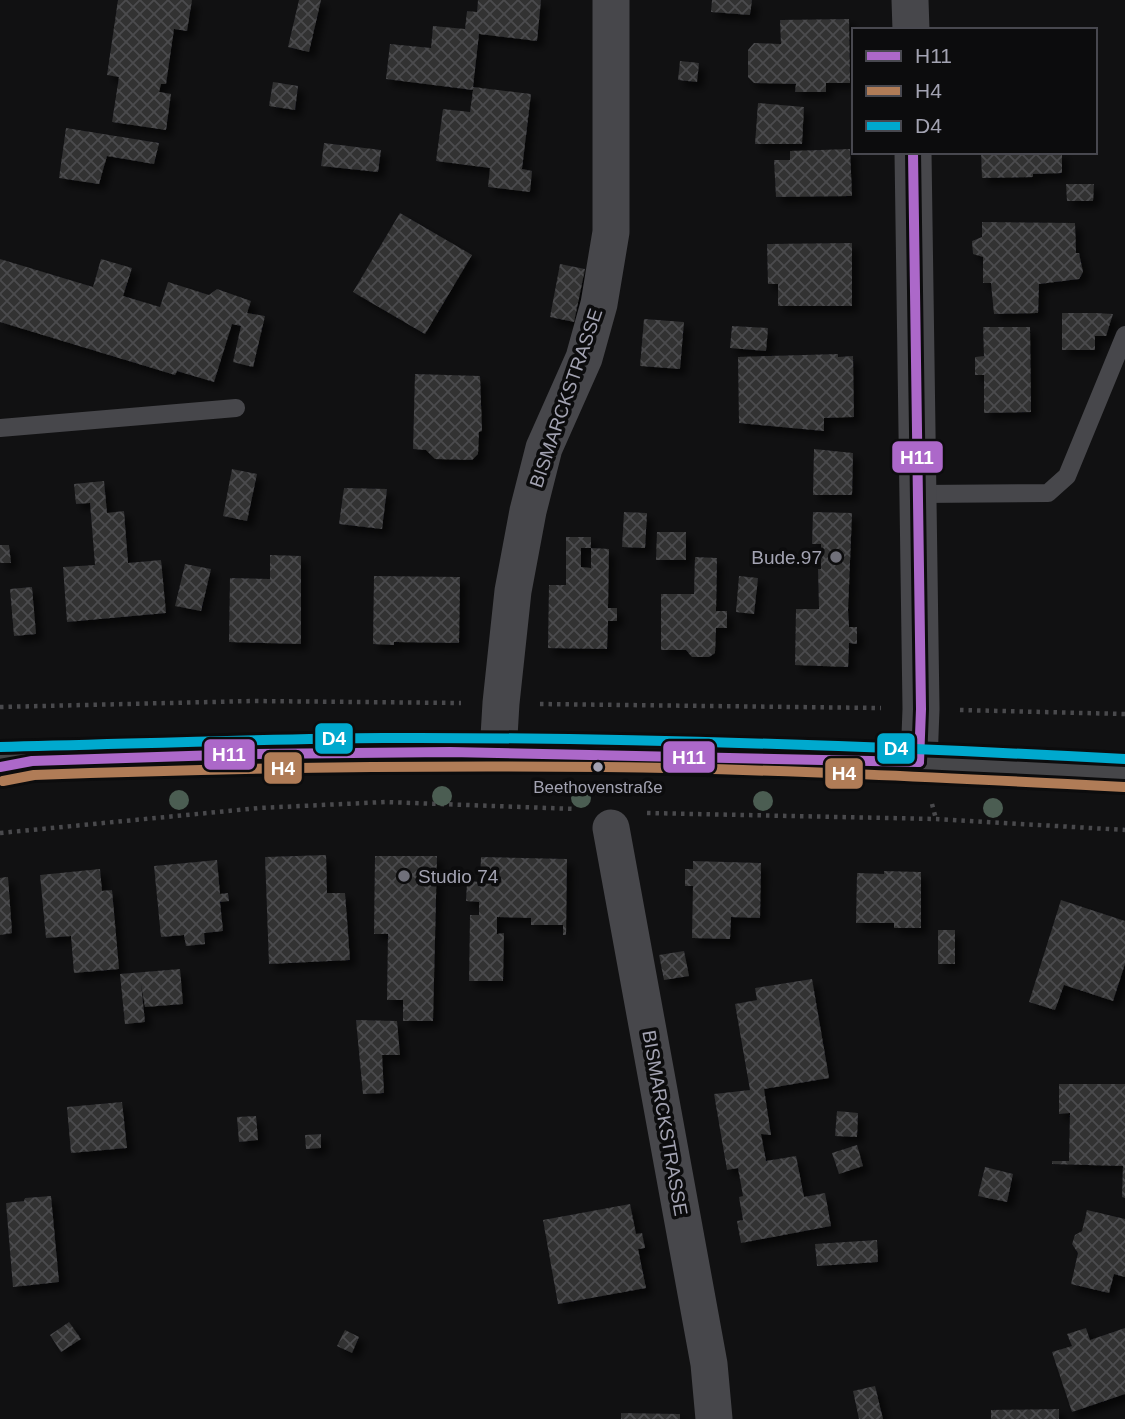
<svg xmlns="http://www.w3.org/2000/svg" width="1125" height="1419" font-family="Helvetica,sans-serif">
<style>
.building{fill:url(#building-cross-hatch);filter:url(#shadow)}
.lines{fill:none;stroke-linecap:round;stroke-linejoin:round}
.path{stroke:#49494c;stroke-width:4.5;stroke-dasharray:3.5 5;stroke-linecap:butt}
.service{stroke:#47474b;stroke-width:18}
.minor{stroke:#47474b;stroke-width:37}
.secondary{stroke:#464649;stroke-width:38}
.bus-1-casing{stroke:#0c0c0d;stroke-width:16}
.bus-2-casing{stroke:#0c0c0d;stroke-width:16}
.bus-3-casing{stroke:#0c0c0d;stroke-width:16}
.bus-1{stroke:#ac68c9;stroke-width:10}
.bus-2{stroke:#b07c57;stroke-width:10}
.bus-3{stroke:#00a9ce;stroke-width:10}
.tree{fill:#4b5d52}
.poi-dot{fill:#70707a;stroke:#0c0c0d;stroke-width:2.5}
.bus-dot{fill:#a3a3b2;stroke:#0c0c0d;stroke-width:2.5}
.labels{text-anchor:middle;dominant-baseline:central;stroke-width:7;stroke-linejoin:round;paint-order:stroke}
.bus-label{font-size:17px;fill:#a3a3b2;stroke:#0c0c0d}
.street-label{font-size:19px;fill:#a3a3b2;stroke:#0c0c0d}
.poi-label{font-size:19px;fill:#a3a3b2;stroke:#0c0c0d;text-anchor:end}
.line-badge{stroke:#0c0c0d;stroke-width:2.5}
.badge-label{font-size:19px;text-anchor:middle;font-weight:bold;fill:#fff}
</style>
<defs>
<pattern id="building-cross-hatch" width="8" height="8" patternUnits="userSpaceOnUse" patternTransform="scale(1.75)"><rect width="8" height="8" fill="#303032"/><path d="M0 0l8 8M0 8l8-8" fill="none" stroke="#4b4b4d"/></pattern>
<filter id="shadow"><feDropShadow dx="6" dy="6" stdDeviation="3.5" flood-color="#0009"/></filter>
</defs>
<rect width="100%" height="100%" fill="#111112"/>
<g class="building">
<polygon points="118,0 192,0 187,31 174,29 166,84 161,84 159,92 171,94 166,130 112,122 119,77 107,75"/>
<polygon points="299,0 321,0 309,52 288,47"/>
<polygon points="478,0 541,0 537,41 479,34 473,87 531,94 522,169 532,171 530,192 488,187 490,168 436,161 443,109 470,112 473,90 386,79 390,44 431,48 433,26 465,29 467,11 477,12"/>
<polygon points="712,0 752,0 750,15 711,12"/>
<polygon points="849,19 850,83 826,83 826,92 795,92 796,84 754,83 748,77 748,50 754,43 781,44 780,20"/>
<polygon points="680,61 699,63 697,82 678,80"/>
<polygon points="273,82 298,86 295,110 269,106"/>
<polygon points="758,103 804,107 802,144 755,144"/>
<polygon points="66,128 159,143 154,164 107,156 99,184 59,178"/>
<polygon points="324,143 381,150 378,172 321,166"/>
<polygon points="850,149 852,196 776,197 774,160 790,160 790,151"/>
<polygon points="981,152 1062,152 1062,173 1033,174 1033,177 982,178"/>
<polygon points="1066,184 1094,184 1093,201 1067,201"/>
<polygon points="400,213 472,255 425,334 353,292"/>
<polygon points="982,222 1075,223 1076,253 1079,253 1083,272 1079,279 1039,284 1038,313 994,314 991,283 983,283 983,257 973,254 972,241 982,237"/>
<polygon points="852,243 852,306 778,306 778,284 768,284 767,244"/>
<polygon points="0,259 93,287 101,259 132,268 123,296 160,307 168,282 209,295 217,289 251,301 247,313 265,316 253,367 233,362 241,326 232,324 214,382 177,371 175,375 0,322"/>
<polygon points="560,264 585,269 574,322 550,317"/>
<polygon points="1062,313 1095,313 1113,314 1106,336 1095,336 1095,350 1062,350"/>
<polygon points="644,319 684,322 680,369 640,366"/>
<polygon points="732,326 768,328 766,351 730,348"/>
<polygon points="983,327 1030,327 1031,412 984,413 984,375 975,375 975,357 984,356"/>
<polygon points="838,354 838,357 853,356 854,417 824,418 824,431 739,423 738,357"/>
<polygon points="415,374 480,376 482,431 479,432 478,454 472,460 435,459 426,450 413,449"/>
<polygon points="814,449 853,453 852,495 813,495"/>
<polygon points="232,469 257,474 247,521 223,516"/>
<polygon points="104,481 107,513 124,511 128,563 161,560 166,613 67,622 63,567 95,565 90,503 76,504 74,484"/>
<polygon points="344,488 387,489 382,529 339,524"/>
<polygon points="624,512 647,513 645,548 622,547"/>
<polygon points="813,512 852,513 848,610 849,627 857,627 857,644 849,643 848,667 795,665 796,609 819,609 818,569 821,569 821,544 812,544"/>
<polygon points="657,532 686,532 686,560 656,560"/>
<polygon points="566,537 591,537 591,548 581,548 581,567 591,568 591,548 609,549 608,608 617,608 617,621 608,621 607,649 548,648 549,585 566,585"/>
<polygon points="0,545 9,545 11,563 0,563"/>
<polygon points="270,555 301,556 301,644 229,642 230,578 270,579"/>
<polygon points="695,557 717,558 716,611 727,611 727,628 716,628 715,653 709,657 692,657 686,650 661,650 661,594 694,594"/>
<polygon points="185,564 211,569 201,611 175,606"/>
<polygon points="374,576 460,577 459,643 394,642 394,645 373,644"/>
<polygon points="739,576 758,578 754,614 736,612"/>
<polygon points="32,587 36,634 14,636 10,589"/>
<polygon points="326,855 327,893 345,893 350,960 269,964 265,857"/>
<polygon points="375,856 437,856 433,1021 403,1021 403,1000 387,1000 388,934 374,934"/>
<polygon points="481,857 567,859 566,935 563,935 563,925 531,925 531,918 497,917 497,934 504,933 503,981 469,981 470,915 479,915 479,902 466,901 467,881 480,882"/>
<polygon points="217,860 220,894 228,893 229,901 220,902 223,931 204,933 205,944 186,946 184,935 161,937 154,866"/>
<polygon points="693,861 761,863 760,918 731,917 730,939 692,938 693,886 685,886 685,869 693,869"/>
<polygon points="100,869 102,891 112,890 119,969 74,973 71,936 46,938 40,875"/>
<polygon points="884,871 921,872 921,928 894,928 894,923 856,923 857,873 884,874"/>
<polygon points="6,877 8,877 12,933 0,935 0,878"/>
<polygon points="1061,900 1125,921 1125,964 1113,1001 1064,985 1055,1010 1029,1002"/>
<rect x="938" y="930" width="17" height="34"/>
<polygon points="684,951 689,976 664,980 659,955"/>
<polygon points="180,969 183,1004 145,1007 141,984 145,1022 125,1024 120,974"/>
<polygon points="812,979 829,1078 764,1089 771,1135 761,1134 766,1161 796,1156 804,1197 825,1193 831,1226 741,1243 737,1221 743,1220 739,1197 743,1196 738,1168 727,1170 714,1094 750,1090 735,1004 757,1000 755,988"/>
<polygon points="356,1020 397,1021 400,1055 382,1055 384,1093 363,1094"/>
<polygon points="1059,1084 1125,1084 1125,1198 1122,1197 1123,1166 1052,1164 1052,1161 1069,1161 1070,1113 1059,1114"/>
<polygon points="122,1102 127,1148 71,1153 67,1107"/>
<polygon points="837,1111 858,1113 857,1137 835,1136"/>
<polygon points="256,1116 258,1140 239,1142 237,1117"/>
<polygon points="321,1134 321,1148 306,1149 305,1135"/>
<polygon points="857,1145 863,1166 839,1174 832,1153"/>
<polygon points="985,1167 1013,1174 1007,1202 978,1196"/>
<polygon points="51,1196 59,1282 13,1287 6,1203 24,1201 25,1198"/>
<polygon points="630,1204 636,1234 642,1233 645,1248 638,1249 646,1288 558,1304 543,1220"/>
<polygon points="1087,1210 1125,1219 1125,1277 1114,1274 1109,1293 1071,1284 1078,1253 1072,1244 1075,1235 1082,1231"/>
<polygon points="877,1240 878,1262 817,1266 815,1244"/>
<polygon points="69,1322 81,1339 61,1352 50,1335"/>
<polygon points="1086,1328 1090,1340 1125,1328 1125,1394 1072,1412 1052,1352 1072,1346 1067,1334"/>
<polygon points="345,1330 359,1337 352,1353 337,1346"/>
<polygon points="875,1386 883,1419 859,1419 853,1391"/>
<polygon points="1059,1409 1059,1419 991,1419 991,1410"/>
<polygon points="621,1413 680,1414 680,1419 621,1419"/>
</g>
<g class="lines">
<g class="path">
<polyline points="540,704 881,708"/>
<polyline points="0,707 253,701 461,703"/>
<polyline points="960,710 1125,714"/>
<polyline points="932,804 936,819"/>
<polyline points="647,813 936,819 1125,830"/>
<polyline points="0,833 259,808 385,802 575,809"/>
</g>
<g class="service">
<polyline points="0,428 236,408"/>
<polyline points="919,494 1048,493 1067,476 1125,335"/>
</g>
<g class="minor">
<polyline points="910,0 911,30"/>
<polyline points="913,152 921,709 919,762"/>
<polyline points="498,753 501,703 513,591 528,511 544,448 584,358 599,304 611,232 611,0"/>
<polyline points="611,828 709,1364 714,1419"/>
</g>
<polyline class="secondary" points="0,761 383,752 606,753 919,762 1125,773"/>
<defs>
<g id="bus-1">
<polyline points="913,152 921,709 919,762"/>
<polyline points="0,767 32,761 251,754 450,752 919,762"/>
</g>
<path id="bus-2" d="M3 781 34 775C224 768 413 765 604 767 777 769 951 778 1124 787"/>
<path id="bus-3" d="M0 747C128 744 256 739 384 738 632 737 878 746 1125 759"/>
</defs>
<use href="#bus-1" class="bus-1-casing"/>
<use href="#bus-2" class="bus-2-casing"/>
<use href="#bus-3" class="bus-3-casing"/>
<use href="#bus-1" class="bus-1"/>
<use href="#bus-2" class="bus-2"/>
<use href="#bus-3" class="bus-3"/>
</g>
<g class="tree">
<circle cx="442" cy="796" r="10"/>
<circle cx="581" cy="798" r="10"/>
<circle cx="179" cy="800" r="10"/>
<circle cx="763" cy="801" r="10"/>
<circle cx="993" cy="808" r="10"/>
</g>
<g class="poi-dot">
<circle cx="836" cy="557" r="7"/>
<circle cx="404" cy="876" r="7"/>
</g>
<circle class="bus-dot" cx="598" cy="767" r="6"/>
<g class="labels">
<g class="bus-label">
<text x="598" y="787">Beethovenstraße</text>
</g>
<g class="street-label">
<text transform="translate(566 398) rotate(-71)">BISMARCKSTRASSE</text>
<text transform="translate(665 1123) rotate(80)">BISMARCKSTRASSE</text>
</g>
<g class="poi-label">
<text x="822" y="557">Bude.97</text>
<text x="418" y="876" text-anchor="start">Studio 74</text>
</g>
</g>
<g class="line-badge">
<rect x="891" y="440" width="53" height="34" rx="7" fill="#ac68c9"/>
<rect x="314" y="722" width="40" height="33" rx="7" fill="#00a9ce"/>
<rect x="876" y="732" width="40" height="33" rx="7" fill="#00a9ce"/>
<rect x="203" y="738" width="53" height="33" rx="7" fill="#ac68c9"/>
<rect x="662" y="740" width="54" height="34" rx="7" fill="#ac68c9"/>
<rect x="263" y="751" width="40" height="34" rx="7" fill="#b07c57"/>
<rect x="824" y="757" width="40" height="33" rx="7" fill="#b07c57"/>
</g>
<g class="badge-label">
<text x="917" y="464">H11</text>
<text x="334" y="745">D4</text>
<text x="896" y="755">D4</text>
<text x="229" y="761">H11</text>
<text x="689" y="764">H11</text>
<text x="283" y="775">H4</text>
<text x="844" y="780">H4</text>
</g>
<rect x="852" y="28" width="245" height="126" fill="#0c0c0d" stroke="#48484f" stroke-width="2"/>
<rect x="866" y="51" width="35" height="10" fill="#ac68c9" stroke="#48484f" stroke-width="2"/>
<text x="915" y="63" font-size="21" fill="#a3a3b2">H11</text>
<rect x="866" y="86" width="35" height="10" fill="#b07c57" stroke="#48484f" stroke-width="2"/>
<text x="915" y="98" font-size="21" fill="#a3a3b2">H4</text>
<rect x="866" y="121" width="35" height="10" fill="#00a9ce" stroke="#48484f" stroke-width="2"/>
<text x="915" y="133" font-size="21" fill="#a3a3b2">D4</text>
</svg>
